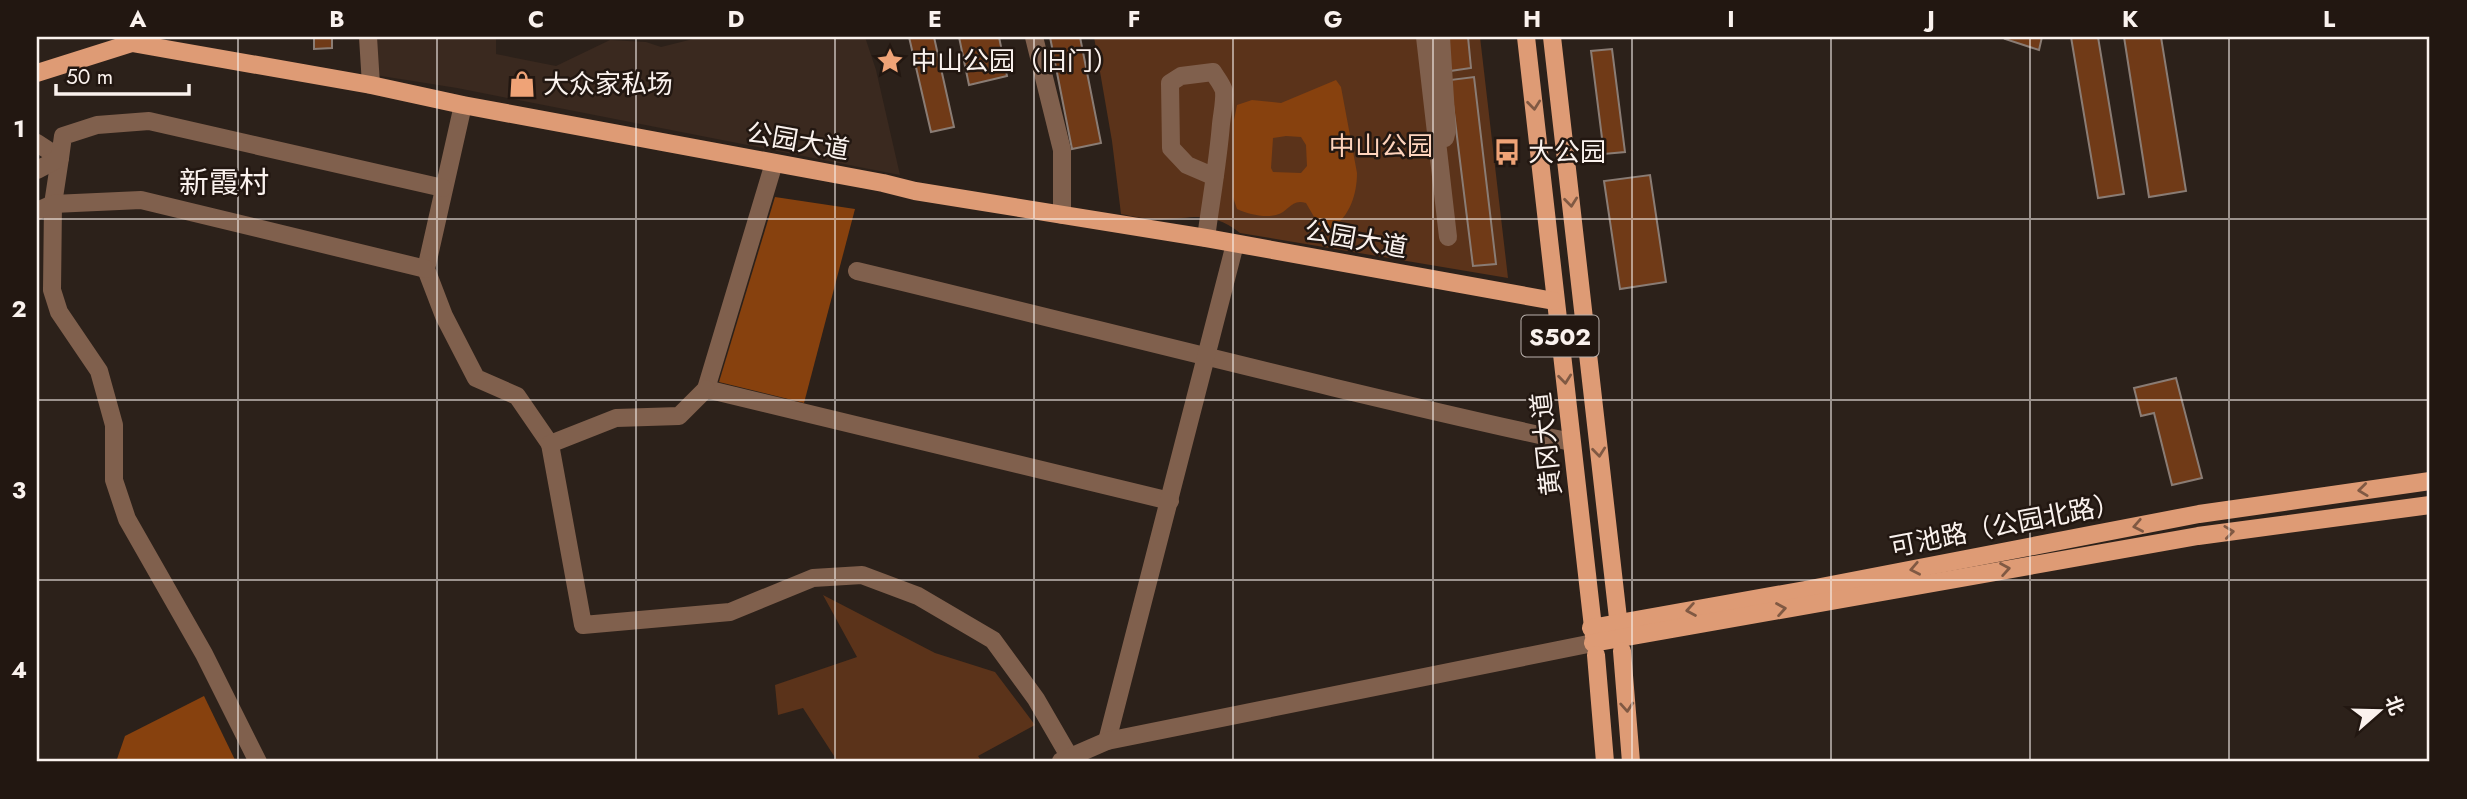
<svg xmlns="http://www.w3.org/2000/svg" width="2467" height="799" font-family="Jost,'Noto Sans SC',sans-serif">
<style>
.built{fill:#3a291f}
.green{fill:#5b331a}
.water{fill:#87410e;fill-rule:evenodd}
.building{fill:#703a17;stroke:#8a7c74;stroke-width:2}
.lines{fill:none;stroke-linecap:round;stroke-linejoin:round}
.minor{stroke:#80604d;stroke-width:18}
.major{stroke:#de9b75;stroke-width:18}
.oneway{stroke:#805943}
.grid{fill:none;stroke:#faf2ee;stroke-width:2;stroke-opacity:0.55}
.labels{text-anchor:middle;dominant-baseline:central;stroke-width:5;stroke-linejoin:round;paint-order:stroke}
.shield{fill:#221711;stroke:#b9b0ac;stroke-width:2}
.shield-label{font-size:24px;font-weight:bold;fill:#faf2ee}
.poi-label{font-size:26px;fill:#faf2ee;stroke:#221711;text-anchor:start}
.street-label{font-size:26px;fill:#faf2ee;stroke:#221711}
.park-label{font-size:26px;fill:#fed4bd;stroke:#221711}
.quarter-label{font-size:30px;fill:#faf2ee;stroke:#221711}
.neatline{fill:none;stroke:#faf2ee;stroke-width:2.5}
.grid-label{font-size:23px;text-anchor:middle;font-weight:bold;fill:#faf2ee}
</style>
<rect width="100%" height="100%" fill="#2c211a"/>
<polygon class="built" points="373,37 496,37 496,54 556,66 610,40 646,42 661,47 701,37 865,37 876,70 900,175 457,88 375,75"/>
<g class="green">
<path d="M1094 37H1480L1508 278 1240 233C1207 207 1190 221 1155 219 1143 219 1132 216 1121 214L1112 141Z"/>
<polygon points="823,595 935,653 995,672 1035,725 978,756 982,762 838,762 803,708 778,715 775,685 857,657"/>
</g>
<g class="water">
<path d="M1336 80 1341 87 1357 173C1357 194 1350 216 1332 228L1320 227 1306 203C1291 198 1289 212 1276 215 1264 218 1248 214 1237 209L1233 197 1234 120 1237 105 1252 100 1281 103ZM1286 136 1301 137 1306 145 1307 166 1301 173 1273 172 1271 168 1273 138Z"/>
<polygon points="775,197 855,209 804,403 719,382"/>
<polygon points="204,696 236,762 116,762 125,736"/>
</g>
<g class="building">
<polygon points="314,37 332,37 332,48 314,49"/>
<polygon points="909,37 934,37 954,127 931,132"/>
<polygon points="959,37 999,37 1007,76 969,85"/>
<polygon points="1050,37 1080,37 1101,143 1072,149"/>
<polygon points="1446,37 1468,37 1471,68 1450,71"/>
<polygon points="2006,37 2042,37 2039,50 2005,39"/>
<polygon points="2071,37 2098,37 2124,194 2098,198"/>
<polygon points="2124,37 2161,37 2186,191 2149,197"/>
<polygon points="1612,49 1625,152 1604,154 1591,51"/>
<polygon points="1474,77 1496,264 1473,266 1450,80"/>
<polygon points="1650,175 1666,282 1620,289 1604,181"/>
<polygon points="2176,378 2202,478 2172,485 2154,413 2141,416 2134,388"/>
</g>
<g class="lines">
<g class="minor">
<polyline points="368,37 371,85"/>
<polyline points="1034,37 1062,150 1062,215"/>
<polyline points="1425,37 1448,237"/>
<polyline points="1441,37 1447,130 1445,138"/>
<polyline points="463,105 426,269 444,316 476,378 517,396 550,444"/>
<polyline points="37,143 60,158 53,204 52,290 59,312 99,371 114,425 114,480 127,519 204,654 258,762"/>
<polyline points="774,163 706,389 1170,501"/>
<polyline points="37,170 60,158 63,136 97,125 149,121 443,188"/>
<polyline points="37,211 53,204 141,200 426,269"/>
<path d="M1206 238C1211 200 1218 162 1221 124 1222 114 1225 101 1224 91 1222 84 1216 77 1213 72L1181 76 1170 83 1171 148 1187 165 1215 177"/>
<path d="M857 271C1095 328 1332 390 1571 442"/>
<polyline points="706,389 679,416 616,418 550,444 583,625 730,612 813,578 862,575 918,596 993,640 1036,699 1069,756"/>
<polyline points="1107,741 1235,244"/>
<polyline points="1061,761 1107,741 1593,643"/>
</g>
<g class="major">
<polyline points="1526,37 1594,636"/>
<polyline points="1552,37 1619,627"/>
<polyline points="37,73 132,43 371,85 463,105 883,183 915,191 1206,238 1554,301"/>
<polyline points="1591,628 1805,590 2199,514 2430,481"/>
<polyline points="1593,643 2198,536 2430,505"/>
<polyline points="1622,651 1631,762"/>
<polyline points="1596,655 1605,762"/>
</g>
</g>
<defs><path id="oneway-chevron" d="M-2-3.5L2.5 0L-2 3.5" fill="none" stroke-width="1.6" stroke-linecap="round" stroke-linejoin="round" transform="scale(1.75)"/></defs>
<g class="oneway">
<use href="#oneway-chevron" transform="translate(1534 105) rotate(84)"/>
<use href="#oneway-chevron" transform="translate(1571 202) rotate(84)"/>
<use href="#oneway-chevron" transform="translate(1565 379) rotate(84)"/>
<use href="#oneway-chevron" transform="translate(1599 452) rotate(84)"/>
<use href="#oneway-chevron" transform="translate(2363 490) rotate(173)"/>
<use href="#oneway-chevron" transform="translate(2138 526) rotate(169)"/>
<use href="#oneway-chevron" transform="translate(2229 532) rotate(-7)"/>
<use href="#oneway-chevron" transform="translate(1915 569) rotate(169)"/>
<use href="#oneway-chevron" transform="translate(2005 569) rotate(-10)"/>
<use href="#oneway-chevron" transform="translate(1781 609) rotate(-10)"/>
<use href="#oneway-chevron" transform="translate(1691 610) rotate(170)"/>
<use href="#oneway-chevron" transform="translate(1627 707) rotate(86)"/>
</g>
<path class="grid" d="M238 37V762M437 37V762M636 37V762M835 37V762M1034 37V762M1233 37V762M1433 37V762M1632 37V762M1831 37V762M2030 37V762M2229 37V762M37 219H2430M37 400H2430M37 580H2430"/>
<defs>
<symbol id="sight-bare" viewBox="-9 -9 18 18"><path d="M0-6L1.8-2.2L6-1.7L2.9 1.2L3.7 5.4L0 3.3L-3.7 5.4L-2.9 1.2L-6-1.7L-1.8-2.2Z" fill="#efa377" stroke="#221711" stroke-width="2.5" paint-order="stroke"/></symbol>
<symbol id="shop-bare" viewBox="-9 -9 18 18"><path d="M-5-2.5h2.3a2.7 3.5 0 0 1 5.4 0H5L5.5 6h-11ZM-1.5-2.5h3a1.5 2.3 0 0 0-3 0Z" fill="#efa377" stroke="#221711" stroke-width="2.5" paint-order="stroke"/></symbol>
<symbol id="bus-bare" viewBox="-9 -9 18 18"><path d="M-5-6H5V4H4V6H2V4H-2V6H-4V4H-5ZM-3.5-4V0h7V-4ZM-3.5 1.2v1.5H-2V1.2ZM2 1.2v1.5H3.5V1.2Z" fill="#efa377" stroke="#221711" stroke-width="2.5" paint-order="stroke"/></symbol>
</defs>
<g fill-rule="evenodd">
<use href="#sight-bare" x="871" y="42" width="38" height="38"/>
<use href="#shop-bare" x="503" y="65" width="38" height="38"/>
<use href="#bus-bare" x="1488" y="133" width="38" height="38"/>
</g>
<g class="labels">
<rect class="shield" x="1521.5" y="315.5" width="77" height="41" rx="5"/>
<g class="shield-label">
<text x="1560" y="336">S502</text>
</g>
<g class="poi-label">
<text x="911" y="61">中山公园（旧门）</text>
<text x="543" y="84">大众家私场</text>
<text x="1528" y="152">大公园</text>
</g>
<g class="street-label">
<text transform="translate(798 141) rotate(10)">公园大道</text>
<text transform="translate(1356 239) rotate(10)">公园大道</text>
<text transform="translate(1546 444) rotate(-96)">黄冈大道</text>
<text transform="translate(2005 525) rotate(-11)">可池路（公园北路）</text>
</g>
<g class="park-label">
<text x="1381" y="146">中山公园</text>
</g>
<g class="quarter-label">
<text x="224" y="182">新霞村</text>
</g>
</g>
<rect width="2467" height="799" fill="none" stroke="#221711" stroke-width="77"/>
<g transform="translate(2379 711) rotate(70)" stroke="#221711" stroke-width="5" paint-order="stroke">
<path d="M0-5L12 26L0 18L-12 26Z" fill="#faf2ee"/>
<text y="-10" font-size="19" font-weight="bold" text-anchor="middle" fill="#faf2ee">北</text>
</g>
<path d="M56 84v10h133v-10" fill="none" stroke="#faf2ee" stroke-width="3.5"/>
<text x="66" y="84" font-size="21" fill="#faf2ee" stroke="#221711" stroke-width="5" paint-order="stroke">50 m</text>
<rect x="38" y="38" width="2390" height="722" class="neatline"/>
<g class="grid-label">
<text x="138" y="27">A</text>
<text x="337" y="27">B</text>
<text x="536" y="27">C</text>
<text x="736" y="27">D</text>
<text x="935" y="27">E</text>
<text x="1134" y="27">F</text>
<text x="1333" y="27">G</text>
<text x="1532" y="27">H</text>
<text x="1731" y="27">I</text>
<text x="1931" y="27">J</text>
<text x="2130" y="27">K</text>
<text x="2329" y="27">L</text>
<text x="19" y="137">1</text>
<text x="19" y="317">2</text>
<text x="19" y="498">3</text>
<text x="19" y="678">4</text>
</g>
</svg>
